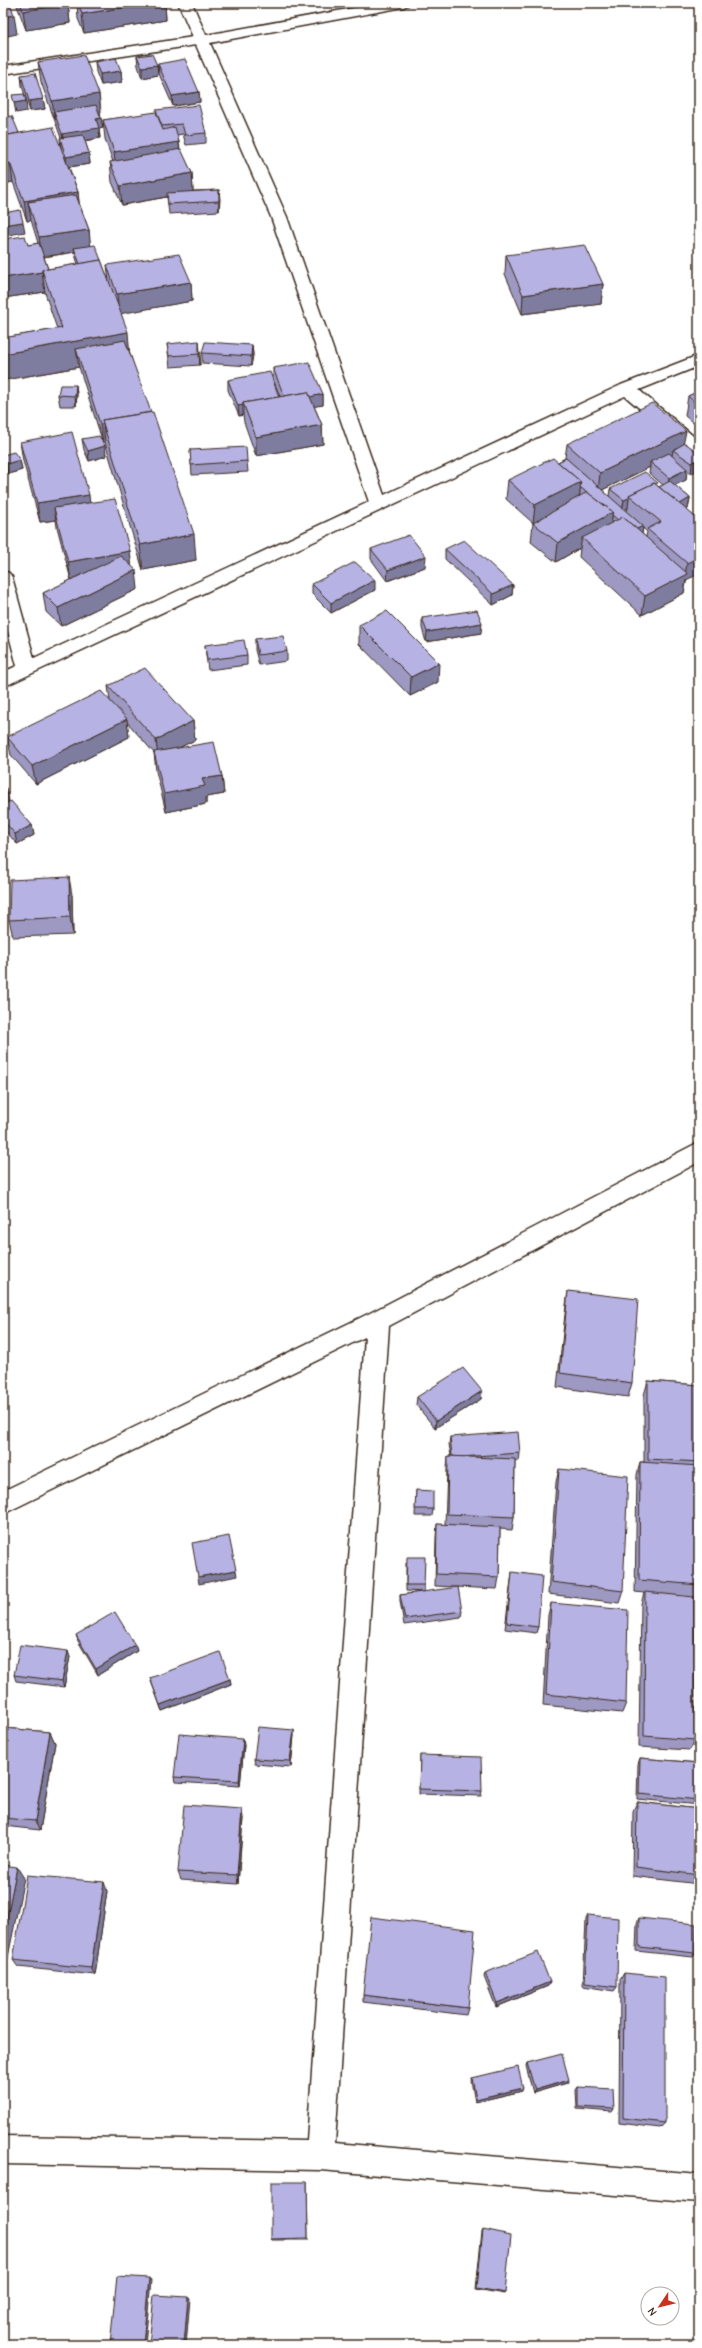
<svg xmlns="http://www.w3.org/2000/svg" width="702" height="2348" font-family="'Comic Neue',sans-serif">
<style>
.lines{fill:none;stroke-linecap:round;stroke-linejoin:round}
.street-casing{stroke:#3b2a1e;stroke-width:3}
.street{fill:#fff;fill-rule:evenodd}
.wall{fill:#9d99c3;stroke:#3b2a1e;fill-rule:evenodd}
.shaded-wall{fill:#7f7d9f;stroke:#3b2a1e}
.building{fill:#b6b2e3;stroke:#3b2a1e}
</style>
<rect width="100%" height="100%" fill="#fff"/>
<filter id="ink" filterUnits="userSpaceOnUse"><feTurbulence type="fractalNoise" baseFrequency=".025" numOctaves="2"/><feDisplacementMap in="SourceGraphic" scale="8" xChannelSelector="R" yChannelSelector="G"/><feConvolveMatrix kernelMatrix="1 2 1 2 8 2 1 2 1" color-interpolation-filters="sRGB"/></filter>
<g filter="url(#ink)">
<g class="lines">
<defs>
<g id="street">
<polygon points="178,3 192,3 206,35 381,3 411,3 404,7 210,43 287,217 384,495 621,385 699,355 699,366 639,390 699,441 699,456 693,454 625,396 3,687 3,672 17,666 3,612 3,571 9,573 12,577 34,658 369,502 271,217 196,45 3,74 3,66 193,37"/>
<polygon points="699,1142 699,1162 389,1326 335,2143 699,2174 699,2202 320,2170 3,2164 3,2136 307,2141 365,1337 3,1514 3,1491 370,1313"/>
</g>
</defs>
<use href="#street" class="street-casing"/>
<use href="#street" class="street"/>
</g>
<g class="wall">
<polygon points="16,3 68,3 70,23 26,30"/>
<polygon points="77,3 165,3 166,20 84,33 78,19"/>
<polygon points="137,56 157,65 158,75 142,78 138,66"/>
<path d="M38 62 99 94 101 113H100L103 128 99 129 100 138 85 141 89 153 90 164 69 167 78 192 79 203 89 230 90 245 101 260 109 282 107 265 191 282 192 301 121 313 130 354 196 560 143 570 105 442 103 443 105 446 106 456 89 461 84 450 82 439 102 440 79 367 5 380 3 372V338L57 329 46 296 45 292 3 298V239L28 245 38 243 31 220 27 221 13 182 8 183 6 177H3V117L19 133 61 148 60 138H61L41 82ZM75 252 76 258 78 264 48 269 44 257Z"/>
<polygon points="95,62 121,71 122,82 101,85 96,72"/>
<polygon points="158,64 199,92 200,102 173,106 159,74"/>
<polygon points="21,75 43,99 45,109 30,111 22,86"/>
<polygon points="156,110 206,133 206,143 186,145 183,134 177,135 179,142 180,149 192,173 193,191 219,190 219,211 169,214 167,197 122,205 112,182 110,162 113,162 105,139 103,120 157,113"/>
<polygon points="506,255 603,284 601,304 522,314 505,274"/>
<polygon points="167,344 200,352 200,365 170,367"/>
<polygon points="252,345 253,355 251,366 202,363 202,353"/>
<polygon points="273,368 323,394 323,405 314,406 322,425 323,444 256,456 244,422 243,415 239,416 228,390 228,380 280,396 273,379"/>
<polygon points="76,385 77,395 76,406 60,406 58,395"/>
<polygon points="699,391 699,428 685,416 688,396"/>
<polygon points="20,442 90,503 130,551 131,565 138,589 61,626 46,612 43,593 71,580 57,527 56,520 40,522 23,461"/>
<path d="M567 444H684L699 453 691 474 687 471 686 480 674 485 690 498 688 509 686 510 699 520 684 593 642 615 579 557 580 548 556 562 531 542 533 523 506 499 508 480 558 462 565 458ZM650 467 649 473 663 485 659 487 658 486 610 489 609 496 602 490ZM628 508 627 511 625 509ZM643 528 647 532 646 537 642 534Z"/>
<polygon points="190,450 247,461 248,472 192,475"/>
<polygon points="3,457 20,460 22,470 8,474 5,466"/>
<polygon points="371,549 425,567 387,581 371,559"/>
<polygon points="445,549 513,585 512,595 493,605 445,559"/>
<polygon points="312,584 375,590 331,613 312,594"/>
<polygon points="422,618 481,633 426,642 422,628"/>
<polygon points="359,625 438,682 410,696 359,644"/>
<polygon points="255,639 287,651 287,661 259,665 255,650"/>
<polygon points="205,645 247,655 247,665 208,670 206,655"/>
<polygon points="108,686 193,721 195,740 178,748 222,776 224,794 206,797 206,804 166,812 156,771 154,753 127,722 129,737 36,784 11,755 7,737 110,701"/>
<polygon points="3,785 9,802 32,825 34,835 17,844 3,828"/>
<polygon points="72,895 73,935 13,937 9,920"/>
<polygon points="568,1291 632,1383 628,1397 557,1387 566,1305"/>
<polygon points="648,1381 699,1385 699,1598 694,1597 695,1740 690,1750 639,1747 641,1604 644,1593 635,1592 637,1475 640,1462 644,1462 644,1395"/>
<polygon points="482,1391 481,1399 435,1428 416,1405 417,1397"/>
<polygon points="450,1437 520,1453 519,1461 515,1461 514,1517 512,1530 500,1529 499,1577 497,1589 435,1586 436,1537 437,1524 445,1525 447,1469 448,1456 451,1456 449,1444"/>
<polygon points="559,1469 623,1591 619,1603 548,1594 556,1482"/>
<polygon points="416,1490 433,1509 432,1516 415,1516"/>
<polygon points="406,1563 424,1585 424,1592 462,1611 461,1617 404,1625 400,1601 400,1595 423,1592 406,1591"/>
<polygon points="512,1572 538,1627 536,1633 505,1629"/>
<polygon points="551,1603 626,1703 622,1713 543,1705 548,1615"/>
<polygon points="76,1635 135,1645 137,1651 98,1675 78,1641"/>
<polygon points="70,1657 64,1687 16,1681 14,1675"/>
<polygon points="150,1678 230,1679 231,1684 162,1711 152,1684"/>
<polygon points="3,1728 50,1732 55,1743 40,1830 3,1826"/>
<polygon points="294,1735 291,1767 255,1764 254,1759"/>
<polygon points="244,1745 240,1786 175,1782 174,1777"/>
<polygon points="420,1755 482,1791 481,1796 419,1794"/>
<polygon points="640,1758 699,1763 699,1805 637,1799 638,1764"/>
<polygon points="637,1802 699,1809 699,1884 632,1876 633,1811"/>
<polygon points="243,1818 238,1884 181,1880 178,1872"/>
<polygon points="107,1891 95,1975 18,1967 13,1960"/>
<polygon points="588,1915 617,1987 614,1991 583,1986 586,1919"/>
<polygon points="639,1918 695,1953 693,1957 636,1951 637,1923"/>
<polygon points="485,1973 550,1982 548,1986 496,2007 484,1977"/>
<polygon points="624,1973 665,2123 660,2128 619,2123 620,1980"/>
<polygon points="363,1995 468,2008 466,2015 363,2002"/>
<polygon points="527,2063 567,2083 533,2093 526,2066"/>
<polygon points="472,2078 522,2091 475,2102 471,2081"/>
<polygon points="578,2087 614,2109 612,2112 577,2109 576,2090"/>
<polygon points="307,2182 308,2240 272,2240 271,2239"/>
<polygon points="483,2229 505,2293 504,2294 476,2289 482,2231"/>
<polygon points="699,2295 699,2345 695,2345"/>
</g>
<g class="shaded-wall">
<polygon points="152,3 165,3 166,20 84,33 82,14"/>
<polygon points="68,4 70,23 26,30 23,11"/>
<polygon points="14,15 17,34 3,37 3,17"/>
<polygon points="157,65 158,75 142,78 142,67"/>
<polygon points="121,71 122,82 101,85 100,74"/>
<polygon points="199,92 200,102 173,106 172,96"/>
<polygon points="99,94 101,113 57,120 54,112 55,120 52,101"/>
<polygon points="43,99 45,109 30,111 29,101"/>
<polygon points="26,101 27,111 16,113 14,103"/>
<polygon points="101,118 103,128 99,129 100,138 64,144 62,134 96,119"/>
<polygon points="179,142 180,162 116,171 114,152"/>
<polygon points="89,153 90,164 67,167 66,157"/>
<polygon points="3,157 6,177 3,177"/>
<polygon points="10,163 13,182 8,183 5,164"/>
<polygon points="192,173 193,192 122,205 120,186"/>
<polygon points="219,190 220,200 219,211"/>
<polygon points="78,192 80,211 28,202 31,220 27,221 24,201"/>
<polygon points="3,202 6,202 9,221 3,222"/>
<polygon points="23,222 25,232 3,236 3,225"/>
<polygon points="89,230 91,249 74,248 75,252 42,257 39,237"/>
<polygon points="42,272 45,292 3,298 3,278"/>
<polygon points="191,282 192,301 119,314 117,294"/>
<polygon points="603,284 601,304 522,314 523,295"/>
<polygon points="128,332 130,358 76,349 79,367 5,380 3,366 3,354"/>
<polygon points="199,341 200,352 200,365 199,354"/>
<polygon points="252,345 253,355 251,366 251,356"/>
<polygon points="76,385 77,395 76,406 75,396"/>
<polygon points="323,394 323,405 286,411 286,401"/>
<polygon points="243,405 243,415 239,416 238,406"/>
<polygon points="103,423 105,442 103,443 100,424"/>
<polygon points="322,425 323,444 256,456 256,437"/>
<polygon points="686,431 682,451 673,450 672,456 653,465 650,462 650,467 598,492 600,473"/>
<polygon points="105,446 106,456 89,461 88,451"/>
<polygon points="699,459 699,469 691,474 692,463"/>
<polygon points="20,460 22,470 8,474 6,464"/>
<polygon points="687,469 686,480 667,489 669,478"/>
<polygon points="581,482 579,501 533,524 535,505"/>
<polygon points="89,495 91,514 54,508 56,520 40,522 37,503"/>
<polygon points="629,498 628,508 622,511 624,500"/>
<polygon points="690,498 688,509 674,516 676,506"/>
<polygon points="613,512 610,531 582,538 580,548 556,562 558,543"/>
<polygon points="643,526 642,536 631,532"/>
<polygon points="194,534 196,560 143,570 140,545"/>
<polygon points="699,544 699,574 686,580 684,593 642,615 645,596 685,575 687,563"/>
<polygon points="130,551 132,570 71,580 68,562"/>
<polygon points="426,556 425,567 387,581 388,570"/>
<polygon points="136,570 138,589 61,626 58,608"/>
<polygon points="375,580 375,590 331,613 331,603"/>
<polygon points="513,585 512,595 493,605 493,594"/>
<polygon points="482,623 481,633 426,642 427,632"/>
<polygon points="439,663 438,682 410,696 411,677"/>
<polygon points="127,719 129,737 36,784 32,766"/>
<polygon points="193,721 195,740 158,758 156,740"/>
<polygon points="222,776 224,794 206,797 206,804 166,812 164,794 202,779"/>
<polygon points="6,788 10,806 3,810 3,790"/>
<polygon points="32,825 34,835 17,844 15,834"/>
<polygon points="69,877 72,895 73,935 70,917"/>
<polygon points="482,1391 481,1399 435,1428 436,1421"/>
<polygon points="236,1570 237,1576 199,1584 198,1577"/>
<polygon points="135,1645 137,1651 98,1675 96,1669"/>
<polygon points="68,1651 70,1657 64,1687 62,1681"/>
<polygon points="230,1679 231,1684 162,1711 160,1705"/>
<polygon points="294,1730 294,1735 291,1767 290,1761"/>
<polygon points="50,1732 55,1743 40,1830 35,1821"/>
<polygon points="243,1739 244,1745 240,1786 239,1781"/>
<polygon points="242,1809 243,1818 238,1884 237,1875"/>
<polygon points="17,1867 24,1878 3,1982 3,1937"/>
<polygon points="104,1882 107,1891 95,1975 91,1968"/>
<polygon points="550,1982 548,1986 496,2007 497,2003"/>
<polygon points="569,2080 567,2083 533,2093 535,2090"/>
<polygon points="523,2088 522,2091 475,2102 476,2099"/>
<polygon points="149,2278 151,2280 145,2345 143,2345"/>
<polygon points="188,2297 190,2299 186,2345 184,2345"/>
</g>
<g class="building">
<polygon points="3,3 10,3 14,15 3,17"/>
<polygon points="20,3 68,3 68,4 23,11"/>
<polygon points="78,3 152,3 82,14"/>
<polygon points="152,54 157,65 142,67 137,56"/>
<polygon points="84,55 99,94 52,101 38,62"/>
<polygon points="116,58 121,71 100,74 95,62"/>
<polygon points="185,59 199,92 172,96 158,64"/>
<polygon points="35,73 43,99 29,101 21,75"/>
<polygon points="24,94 26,101 14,103 12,95"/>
<polygon points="96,105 101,118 96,119 99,128 62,134 54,112"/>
<polygon points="199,105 206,133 185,135 182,124 162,126 158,116 156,110"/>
<polygon points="156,112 163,130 175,127 179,142 114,152 103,120"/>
<polygon points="12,116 19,133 3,136 3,117"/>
<polygon points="53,127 78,192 24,201 10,163 5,164 3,157 3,136"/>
<polygon points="83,135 89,153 66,157 60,138"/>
<polygon points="181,149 192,173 120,186 110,162"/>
<polygon points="219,190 219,201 168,204 167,193"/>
<polygon points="3,193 6,202 3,202"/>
<polygon points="76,195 89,230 39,237 28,202"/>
<polygon points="20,210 23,222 3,225 3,213"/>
<polygon points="25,236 28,245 39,243 48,269 42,270 42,272 3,278 3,239"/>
<polygon points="95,245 101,260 80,264 74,248"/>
<polygon points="585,245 603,284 523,295 506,255"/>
<polygon points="179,254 191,282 117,294 107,265"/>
<polygon points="101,260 128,332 3,354 3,338 62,328 42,270"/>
<polygon points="125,340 151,412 102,420 103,423 100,424 76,349"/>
<polygon points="199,341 199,354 169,356 167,344"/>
<polygon points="205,342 252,345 251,356 202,353"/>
<polygon points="309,362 323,394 310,397 308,392 284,396 273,368"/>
<polygon points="270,372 279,397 243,403 243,405 238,406 228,380"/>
<polygon points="60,385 76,385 75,396 58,395"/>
<polygon points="699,391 699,406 688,396"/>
<polygon points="308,392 322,425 256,437 243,403"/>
<polygon points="652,403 686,431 600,473 567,444"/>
<polygon points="153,412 194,534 140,545 102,420"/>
<polygon points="72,432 89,495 37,503 20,442"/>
<polygon points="99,436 105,446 88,451 82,439"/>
<polygon points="685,443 699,453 699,459 692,463 673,450"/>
<polygon points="246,447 247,461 191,465 190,450"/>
<polygon points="14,452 20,460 6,464 3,455"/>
<polygon points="669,453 687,469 669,478 650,462"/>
<polygon points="553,458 581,482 535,505 508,480"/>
<polygon points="566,458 643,526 637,529 623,517 618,520 612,515 613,512 587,492 586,492 580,487 581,482 558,462"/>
<polygon points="645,472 658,483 656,484 654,483 629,495 629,498 624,500 610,489"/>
<polygon points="670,481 690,498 680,504 659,487"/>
<polygon points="654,483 699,520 699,557 687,563 647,529 661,522 629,495"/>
<polygon points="587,492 613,512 558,543 533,523"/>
<polygon points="115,499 130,551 68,562 54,508"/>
<polygon points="623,517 688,574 645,596 582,538"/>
<polygon points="409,535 426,556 388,570 371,549"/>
<polygon points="464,540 513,585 493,594 445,549"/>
<polygon points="121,556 136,570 58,608 43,593"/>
<polygon points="355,562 375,580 331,603 312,584"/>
<polygon points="477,610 482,623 427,632 422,618"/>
<polygon points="387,611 439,663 411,677 359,625"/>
<polygon points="283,636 287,651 258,655 255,639"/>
<polygon points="244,640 247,655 207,660 205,645"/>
<polygon points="145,668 193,721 156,740 108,686"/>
<polygon points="101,691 127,719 32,766 7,737"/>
<polygon points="214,742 222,776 202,779 205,786 164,794 154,752"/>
<polygon points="3,785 6,788 3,790"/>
<polygon points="11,801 32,825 15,834 3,820 3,805"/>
<polygon points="69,877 70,917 9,920 10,880"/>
<polygon points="568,1291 638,1299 632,1383 560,1373"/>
<polygon points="463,1368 482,1391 436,1421 417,1397"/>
<polygon points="648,1381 699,1385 699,1462 648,1459"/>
<polygon points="518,1432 520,1453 460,1457 452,1456 450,1437"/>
<polygon points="448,1456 515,1459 514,1517 447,1514"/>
<polygon points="640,1462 699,1466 699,1585 639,1580"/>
<polygon points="559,1469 628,1476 623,1591 551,1582"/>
<polygon points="416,1490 433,1491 433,1509 415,1509"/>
<polygon points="437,1524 500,1527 499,1577 436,1574"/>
<polygon points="229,1536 236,1570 198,1577 192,1543"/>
<polygon points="407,1557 425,1557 424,1585 406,1585"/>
<polygon points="512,1572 542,1576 538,1627 507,1623"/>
<polygon points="458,1587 462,1611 405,1619 400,1595"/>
<polygon points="645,1592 694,1597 695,1740 644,1736"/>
<polygon points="551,1603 628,1610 626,1703 546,1694"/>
<polygon points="115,1612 135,1645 96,1669 76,1635"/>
<polygon points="20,1645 68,1651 62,1681 14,1675"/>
<polygon points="220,1652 230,1679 160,1705 150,1678"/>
<polygon points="258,1727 294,1730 290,1761 254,1759"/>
<polygon points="3,1728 50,1732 35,1821 3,1818"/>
<polygon points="179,1734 243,1739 239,1781 174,1777"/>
<polygon points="420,1755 481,1757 482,1791 419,1789"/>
<polygon points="640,1758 699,1763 699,1800 639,1794"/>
<polygon points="637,1802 699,1809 699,1875 636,1867"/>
<polygon points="184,1805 242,1809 237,1875 178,1872"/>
<polygon points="3,1865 17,1867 3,1937"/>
<polygon points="27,1875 104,1882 91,1968 13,1960"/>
<polygon points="588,1915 618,1918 617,1987 585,1983"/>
<polygon points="371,1917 475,1930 468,2008 363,1995"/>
<polygon points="639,1918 696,1924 695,1953 639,1947"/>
<polygon points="538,1952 550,1982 497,2003 485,1973"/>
<polygon points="624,1973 665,1977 665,2123 623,2118"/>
<polygon points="562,2054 569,2080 535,2090 527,2063"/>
<polygon points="518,2067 523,2088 476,2099 472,2078"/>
<polygon points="578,2087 613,2089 614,2109 578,2107"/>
<polygon points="271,2182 307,2182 308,2238 271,2239"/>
<polygon points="483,2229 511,2235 505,2293 477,2288"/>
<polygon points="117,2276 149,2278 143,2345 110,2345"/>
<polygon points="154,2295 188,2297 184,2345 149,2345"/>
<polygon points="699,2329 699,2345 698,2345"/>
</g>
</g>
<rect width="702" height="2348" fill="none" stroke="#fff" stroke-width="16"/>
<rect x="8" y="8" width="686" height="2332" fill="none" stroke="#3b2a1e" stroke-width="1.5" filter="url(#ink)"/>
<g transform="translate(660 2306) rotate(235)"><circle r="19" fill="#ffffff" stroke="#b1aaa5"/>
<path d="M0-3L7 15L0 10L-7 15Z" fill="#c8321e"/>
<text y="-6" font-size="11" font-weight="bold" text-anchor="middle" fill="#3b2a1e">N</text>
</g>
</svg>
